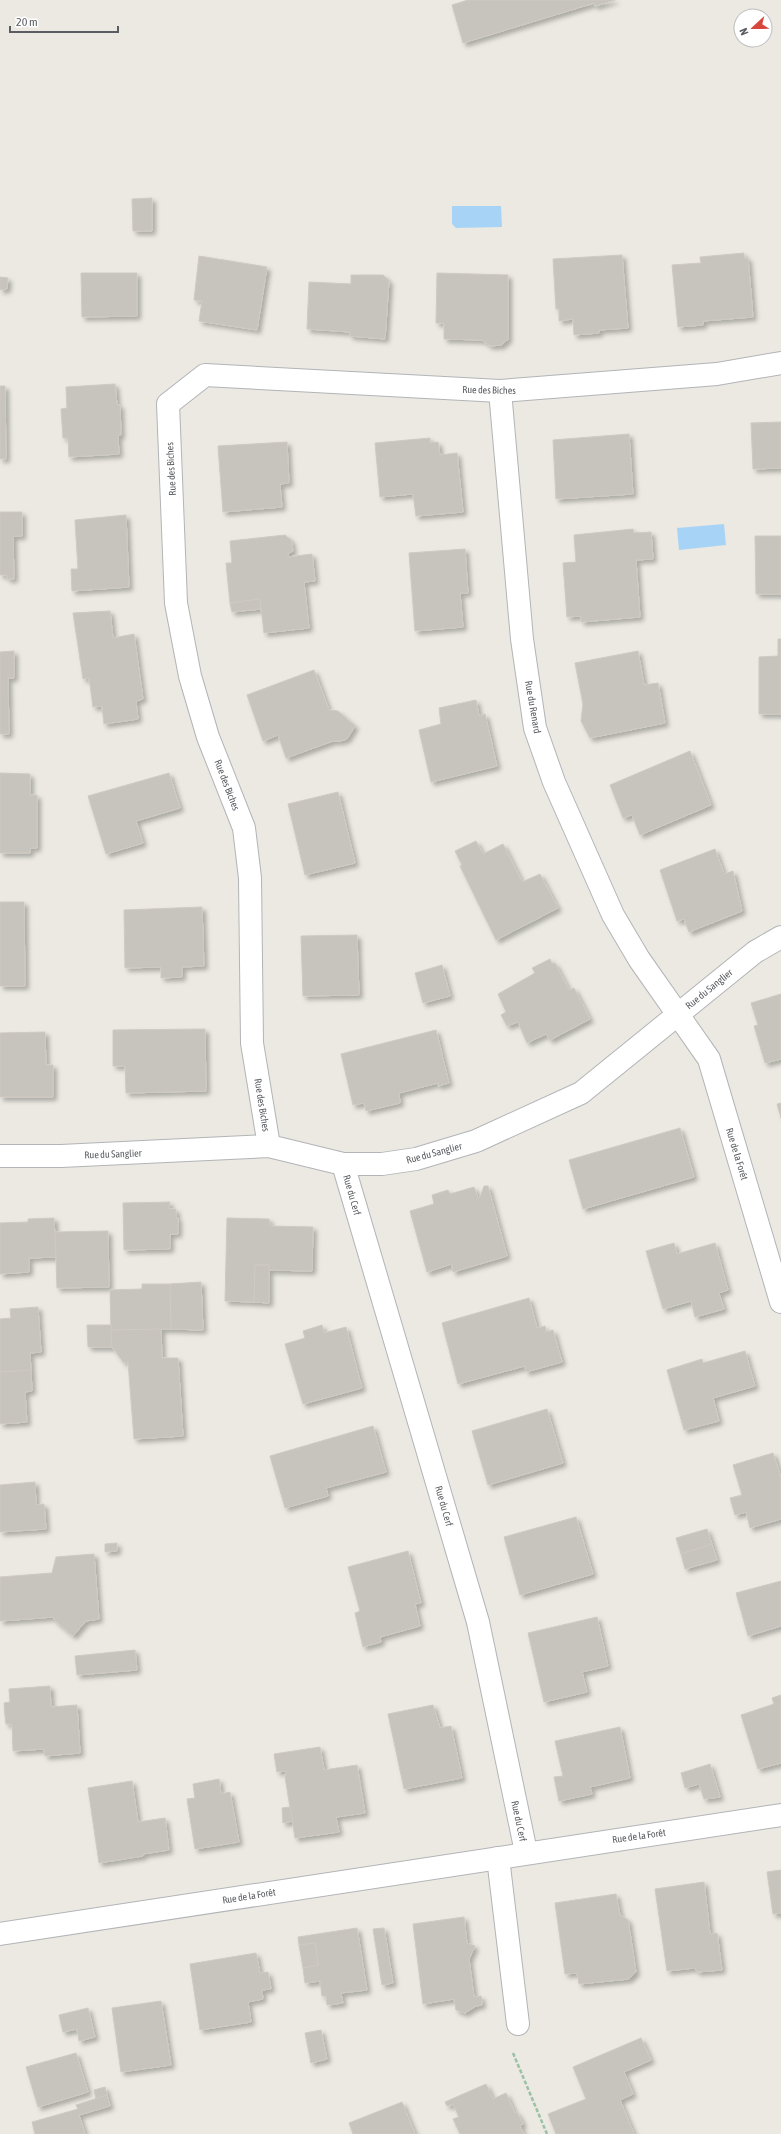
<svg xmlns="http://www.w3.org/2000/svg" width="781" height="2134" font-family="'Asap Condensed',sans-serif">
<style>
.water{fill:#a7d4f6}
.building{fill:#c7c4be;stroke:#cfcac1;filter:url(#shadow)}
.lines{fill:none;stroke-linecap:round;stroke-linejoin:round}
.street-casing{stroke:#b2b4b8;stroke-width:24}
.path{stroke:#9ac1a5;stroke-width:2.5;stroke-dasharray:4 2;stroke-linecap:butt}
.street{stroke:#fff;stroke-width:22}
.labels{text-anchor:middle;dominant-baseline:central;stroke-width:3;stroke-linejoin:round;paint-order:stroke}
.street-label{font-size:10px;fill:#5a5d61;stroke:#fff}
</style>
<defs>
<filter id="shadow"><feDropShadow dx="3.5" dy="3.5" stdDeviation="2" flood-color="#0004"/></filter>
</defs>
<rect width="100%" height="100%" fill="#ebe9e1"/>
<g class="water">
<polygon points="452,206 501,206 502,227 456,228 452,224"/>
<polygon points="724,524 726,545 679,550 677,528"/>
</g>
<g class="building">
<polygon points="468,0 615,0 595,6 594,3 463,43 452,5"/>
<polygon points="152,198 152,231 133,231 132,199"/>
<polygon points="744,253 744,258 748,258 753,317 703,321 703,325 678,327 672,265 701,263 700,257"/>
<polygon points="622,255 628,328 599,330 599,333 574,335 573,319 559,321 559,309 556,309 553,259"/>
<polygon points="199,256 267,267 257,330 199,321 202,301 194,300"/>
<polygon points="81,273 137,273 137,316 82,317"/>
<polygon points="437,273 508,275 508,340 505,341 502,345 490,346 482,340 444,339 444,323 436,323"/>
<polygon points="351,275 383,275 389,281 385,339 350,336 350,332 307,329 309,282 351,284"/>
<polygon points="0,277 8,278 7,289 0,290"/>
<polygon points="115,384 117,405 120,405 121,435 118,436 119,454 69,457 68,438 63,438 61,409 67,408 66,387"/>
<polygon points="0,386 5,386 6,459 0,459"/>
<polygon points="781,422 781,468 753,469 751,423"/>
<polygon points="629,434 633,494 556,499 553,440"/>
<polygon points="430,438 430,443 438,442 440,455 457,453 463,512 416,516 413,494 380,497 375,443"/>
<polygon points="287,442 289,483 280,484 282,507 223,512 218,446"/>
<polygon points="0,512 22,512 22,536 13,536 14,579 7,579 7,575 0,575"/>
<polygon points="126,515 129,587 72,591 71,569 78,569 75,520"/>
<polygon points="633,529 634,533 651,532 653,559 636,560 640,617 581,622 581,616 567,617 563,563 576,562 574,535"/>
<polygon points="285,535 291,540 293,551 288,554 288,557 312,554 315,581 304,582 309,628 264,633 260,599 230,603 226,563 232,563 230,541"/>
<polygon points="755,536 781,536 781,594 756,594"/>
<polygon points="465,549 468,593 460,593 463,627 415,631 409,553"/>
<polygon points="260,599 261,609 232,612 230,603"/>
<polygon points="110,611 113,638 134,634 143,699 136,701 138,719 104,724 102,706 93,707 89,678 83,679 73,613"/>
<polygon points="778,639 781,639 781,714 759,714 759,657 778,656"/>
<polygon points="14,651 14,678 8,678 9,734 0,734 0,652"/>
<polygon points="638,651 644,685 658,683 665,723 590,738 581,721 583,704 575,663"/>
<polygon points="314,670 329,710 338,711 355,726 347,739 340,741 333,741 286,758 278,735 263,741 247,695"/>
<polygon points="476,700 479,716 485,714 497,766 431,782 419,730 441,724 439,708"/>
<polygon points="690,751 711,805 640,835 632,815 623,818 610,785"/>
<polygon points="0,773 30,774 30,795 37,795 37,848 30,848 30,853 0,853"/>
<polygon points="169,773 180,808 136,821 143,843 106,854 88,796"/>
<polygon points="338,792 355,863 305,875 288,804"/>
<polygon points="476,841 483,854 503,844 522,882 540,874 558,908 496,940 460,866 462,865 455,851"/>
<polygon points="715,849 724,874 733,871 742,911 689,932 684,919 677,921 660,870"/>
<polygon points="0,902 24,902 25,986 0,986"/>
<polygon points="202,907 204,966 182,967 182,977 161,978 161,967 125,968 124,910"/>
<polygon points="357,935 359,995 303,996 301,936"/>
<polygon points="550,959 552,964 555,963 569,990 574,988 590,1019 550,1040 546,1034 527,1043 518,1022 507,1026 501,1015 506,1012 498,994 535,973 532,968"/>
<polygon points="442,965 450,996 423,1003 415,973"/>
<polygon points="781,994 781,1059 765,1063 754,1026 758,1025 751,1003"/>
<polygon points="205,1029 206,1091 126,1093 125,1066 113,1066 113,1030"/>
<polygon points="436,1030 449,1083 438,1086 438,1083 399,1093 400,1103 366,1111 364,1103 353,1105 341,1054"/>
<polygon points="45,1032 46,1065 53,1065 53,1097 0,1097 0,1033"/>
<polygon points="781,1103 781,1118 777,1104"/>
<polygon points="680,1128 694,1177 583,1209 569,1160"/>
<polygon points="484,1186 488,1186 507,1256 453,1272 452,1264 427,1272 410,1211 434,1204 432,1195 448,1190 450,1194 474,1187 478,1198 480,1197"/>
<polygon points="170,1202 169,1209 176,1209 176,1218 178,1218 178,1234 170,1234 170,1249 124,1250 123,1203"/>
<polygon points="54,1218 56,1257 29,1258 29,1272 0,1274 0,1223 28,1222 28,1219"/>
<polygon points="227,1218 269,1219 270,1226 313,1227 312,1271 268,1270 269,1265 255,1265 254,1302 225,1301"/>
<polygon points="108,1231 109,1287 57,1288 55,1232"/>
<polygon points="674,1243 677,1254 715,1243 728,1290 719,1293 724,1309 695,1317 691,1301 663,1309 646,1251"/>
<polygon points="255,1265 269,1265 269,1303 254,1302"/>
<polygon points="201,1282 203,1330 171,1329 170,1284"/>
<polygon points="142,1284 170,1284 171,1329 111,1330 110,1290 142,1289"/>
<polygon points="529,1298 537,1328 545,1326 546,1332 553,1330 562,1362 526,1372 525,1366 458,1384 442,1323"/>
<polygon points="38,1307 41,1352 30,1353 31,1370 0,1372 0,1319 11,1318 10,1309"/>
<polygon points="87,1325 111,1325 112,1347 88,1347"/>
<polygon points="322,1325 324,1333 346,1327 362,1388 303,1404 285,1344 305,1338 303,1331"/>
<polygon points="161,1329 162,1358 178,1358 183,1436 134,1439 128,1362 124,1363 112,1347 111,1330"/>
<polygon points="745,1351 755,1386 713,1398 719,1421 684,1430 667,1370 702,1359 703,1363"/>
<polygon points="31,1370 32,1391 25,1392 27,1422 0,1424 0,1372"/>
<polygon points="547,1409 563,1463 488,1485 472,1431"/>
<polygon points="373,1426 386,1472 326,1488 328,1496 285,1508 270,1456"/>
<polygon points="773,1453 781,1478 781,1519 750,1528 746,1512 735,1515 730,1498 742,1495 733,1465"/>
<polygon points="35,1482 36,1505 44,1504 46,1529 0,1532 0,1485"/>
<polygon points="576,1517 593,1574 520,1595 504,1537"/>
<polygon points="707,1529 712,1544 681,1554 676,1538"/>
<polygon points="117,1543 117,1551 105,1552 105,1544"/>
<polygon points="712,1544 717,1560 685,1569 681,1554"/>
<polygon points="408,1551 421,1603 415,1604 420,1626 380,1637 381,1642 363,1647 355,1613 360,1611 348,1567"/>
<polygon points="94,1554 99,1619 86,1621 73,1636 54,1620 54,1617 0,1621 0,1577 52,1573 56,1557"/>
<polygon points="781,1581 781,1626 748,1636 736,1593"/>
<polygon points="597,1617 608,1666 582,1672 587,1692 544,1702 528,1633"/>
<polygon points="135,1650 137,1670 77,1675 75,1656"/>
<polygon points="50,1686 51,1707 77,1705 80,1753 45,1756 44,1749 13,1751 12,1724 6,1724 5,1716 4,1703 10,1702 9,1689"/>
<polygon points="781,1695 781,1763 758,1769 741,1715 774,1704 772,1698"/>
<polygon points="433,1705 440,1728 451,1726 462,1778 404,1789 388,1714"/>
<polygon points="620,1727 630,1778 590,1787 592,1794 559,1801 554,1777 563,1776 555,1741"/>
<polygon points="320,1747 324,1770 357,1765 365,1813 336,1817 339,1832 295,1838 285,1777 286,1771 277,1772 274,1754"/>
<polygon points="710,1764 720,1797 704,1799 699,1784 685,1788 681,1773"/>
<polygon points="219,1779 221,1794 230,1792 239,1842 195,1849 187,1799 195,1798 193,1784"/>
<polygon points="132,1781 138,1822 165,1818 169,1850 143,1854 143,1856 99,1863 88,1788"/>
<polygon points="290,1807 293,1821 283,1823 282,1808"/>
<polygon points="781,1870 781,1913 773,1914 767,1872"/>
<polygon points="704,1882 710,1934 717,1933 722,1970 697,1972 695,1968 667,1971 655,1889"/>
<polygon points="616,1894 620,1915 628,1920 636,1972 629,1979 579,1984 577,1973 565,1974 555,1903"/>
<polygon points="464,1917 467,1943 475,1946 469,1959 474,1997 481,1996 482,2005 476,2006 465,2013 456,2010 454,1999 423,2004 413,1924"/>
<polygon points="357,1928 367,1990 341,1993 343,2003 327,2005 326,1996 322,1996 320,1981 305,1983 303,1968 318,1965 315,1943 299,1945 298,1937"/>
<polygon points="384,1928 393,1983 382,1985 373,1929"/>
<polygon points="315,1943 318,1965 303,1968 299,1945"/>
<polygon points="256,1953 260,1973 268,1972 271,1989 262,1990 263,1999 248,2002 251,2022 200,2030 190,1964"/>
<polygon points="161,2001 171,2065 121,2072 112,2008"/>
<polygon points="88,2008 95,2037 79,2041 77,2029 63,2032 59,2015"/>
<polygon points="321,2030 327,2059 311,2063 305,2033"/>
<polygon points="641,2038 651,2060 624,2072 633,2094 620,2100 634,2134 556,2134 548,2114 586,2099 573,2067"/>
<polygon points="76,2053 88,2092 38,2107 26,2067"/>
<polygon points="486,2084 493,2099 506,2093 515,2113 517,2112 523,2124 520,2126 524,2134 460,2134 453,2119 459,2117 453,2104 447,2106 445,2102"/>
<polygon points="105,2087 107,2095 96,2099 94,2090"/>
<polygon points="107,2095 110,2106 79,2115 85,2134 35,2134 32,2122 78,2109 76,2105"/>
<polygon points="402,2102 415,2134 353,2134 349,2123"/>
</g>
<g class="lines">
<defs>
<g id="street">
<polyline points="500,391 522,639 535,728 554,782 613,915 639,959 709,1059 781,1302"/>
<polyline points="269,1146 252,1043 250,878 244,828 208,737 190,676 176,603 168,404 205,375 500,391 717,374 781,363"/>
<polyline points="0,1156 61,1156 269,1146 343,1164 382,1164 416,1159 476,1141 581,1093 755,952 781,937"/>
<polyline points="343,1164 478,1622 526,1852"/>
<polyline points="498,1858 518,2024"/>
<polyline points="0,1934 781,1815"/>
</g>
</defs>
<use href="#street" class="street-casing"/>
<polyline class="path" points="513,2053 547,2134"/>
<use href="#street" class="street"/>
</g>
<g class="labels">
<g class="street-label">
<text transform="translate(489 390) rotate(1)">Rue des Biches</text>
<text transform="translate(171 469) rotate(-93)">Rue des Biches</text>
<text transform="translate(533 707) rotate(80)">Rue du Renard</text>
<text transform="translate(227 785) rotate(69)">Rue des Biches</text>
<text transform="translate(709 989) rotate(-39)">Rue du Sanglier</text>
<text transform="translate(262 1105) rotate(81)">Rue des Biches</text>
<text transform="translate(434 1153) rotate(-15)">Rue du Sanglier</text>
<text transform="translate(113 1154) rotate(-2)">Rue du Sanglier</text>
<text transform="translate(737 1154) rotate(73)">Rue de la Forêt</text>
<text transform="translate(352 1195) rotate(74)">Rue du Cerf</text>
<text transform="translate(444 1506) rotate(74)">Rue du Cerf</text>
<text transform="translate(519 1821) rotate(78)">Rue du Cerf</text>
<text transform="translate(639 1836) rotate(-8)">Rue de la Forêt</text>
<text transform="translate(249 1896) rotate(-9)">Rue de la Forêt</text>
</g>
</g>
<g transform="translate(753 28) rotate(248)"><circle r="19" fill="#ffffff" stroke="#bdbec0"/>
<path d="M0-3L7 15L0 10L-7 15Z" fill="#d7463c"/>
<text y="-6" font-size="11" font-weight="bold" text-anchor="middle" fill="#5a5d61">N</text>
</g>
<path d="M10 26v6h108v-6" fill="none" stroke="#5a5d61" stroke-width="2"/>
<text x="16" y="26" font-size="12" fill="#5a5d61" stroke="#ffffff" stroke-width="3" paint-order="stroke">20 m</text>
</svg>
